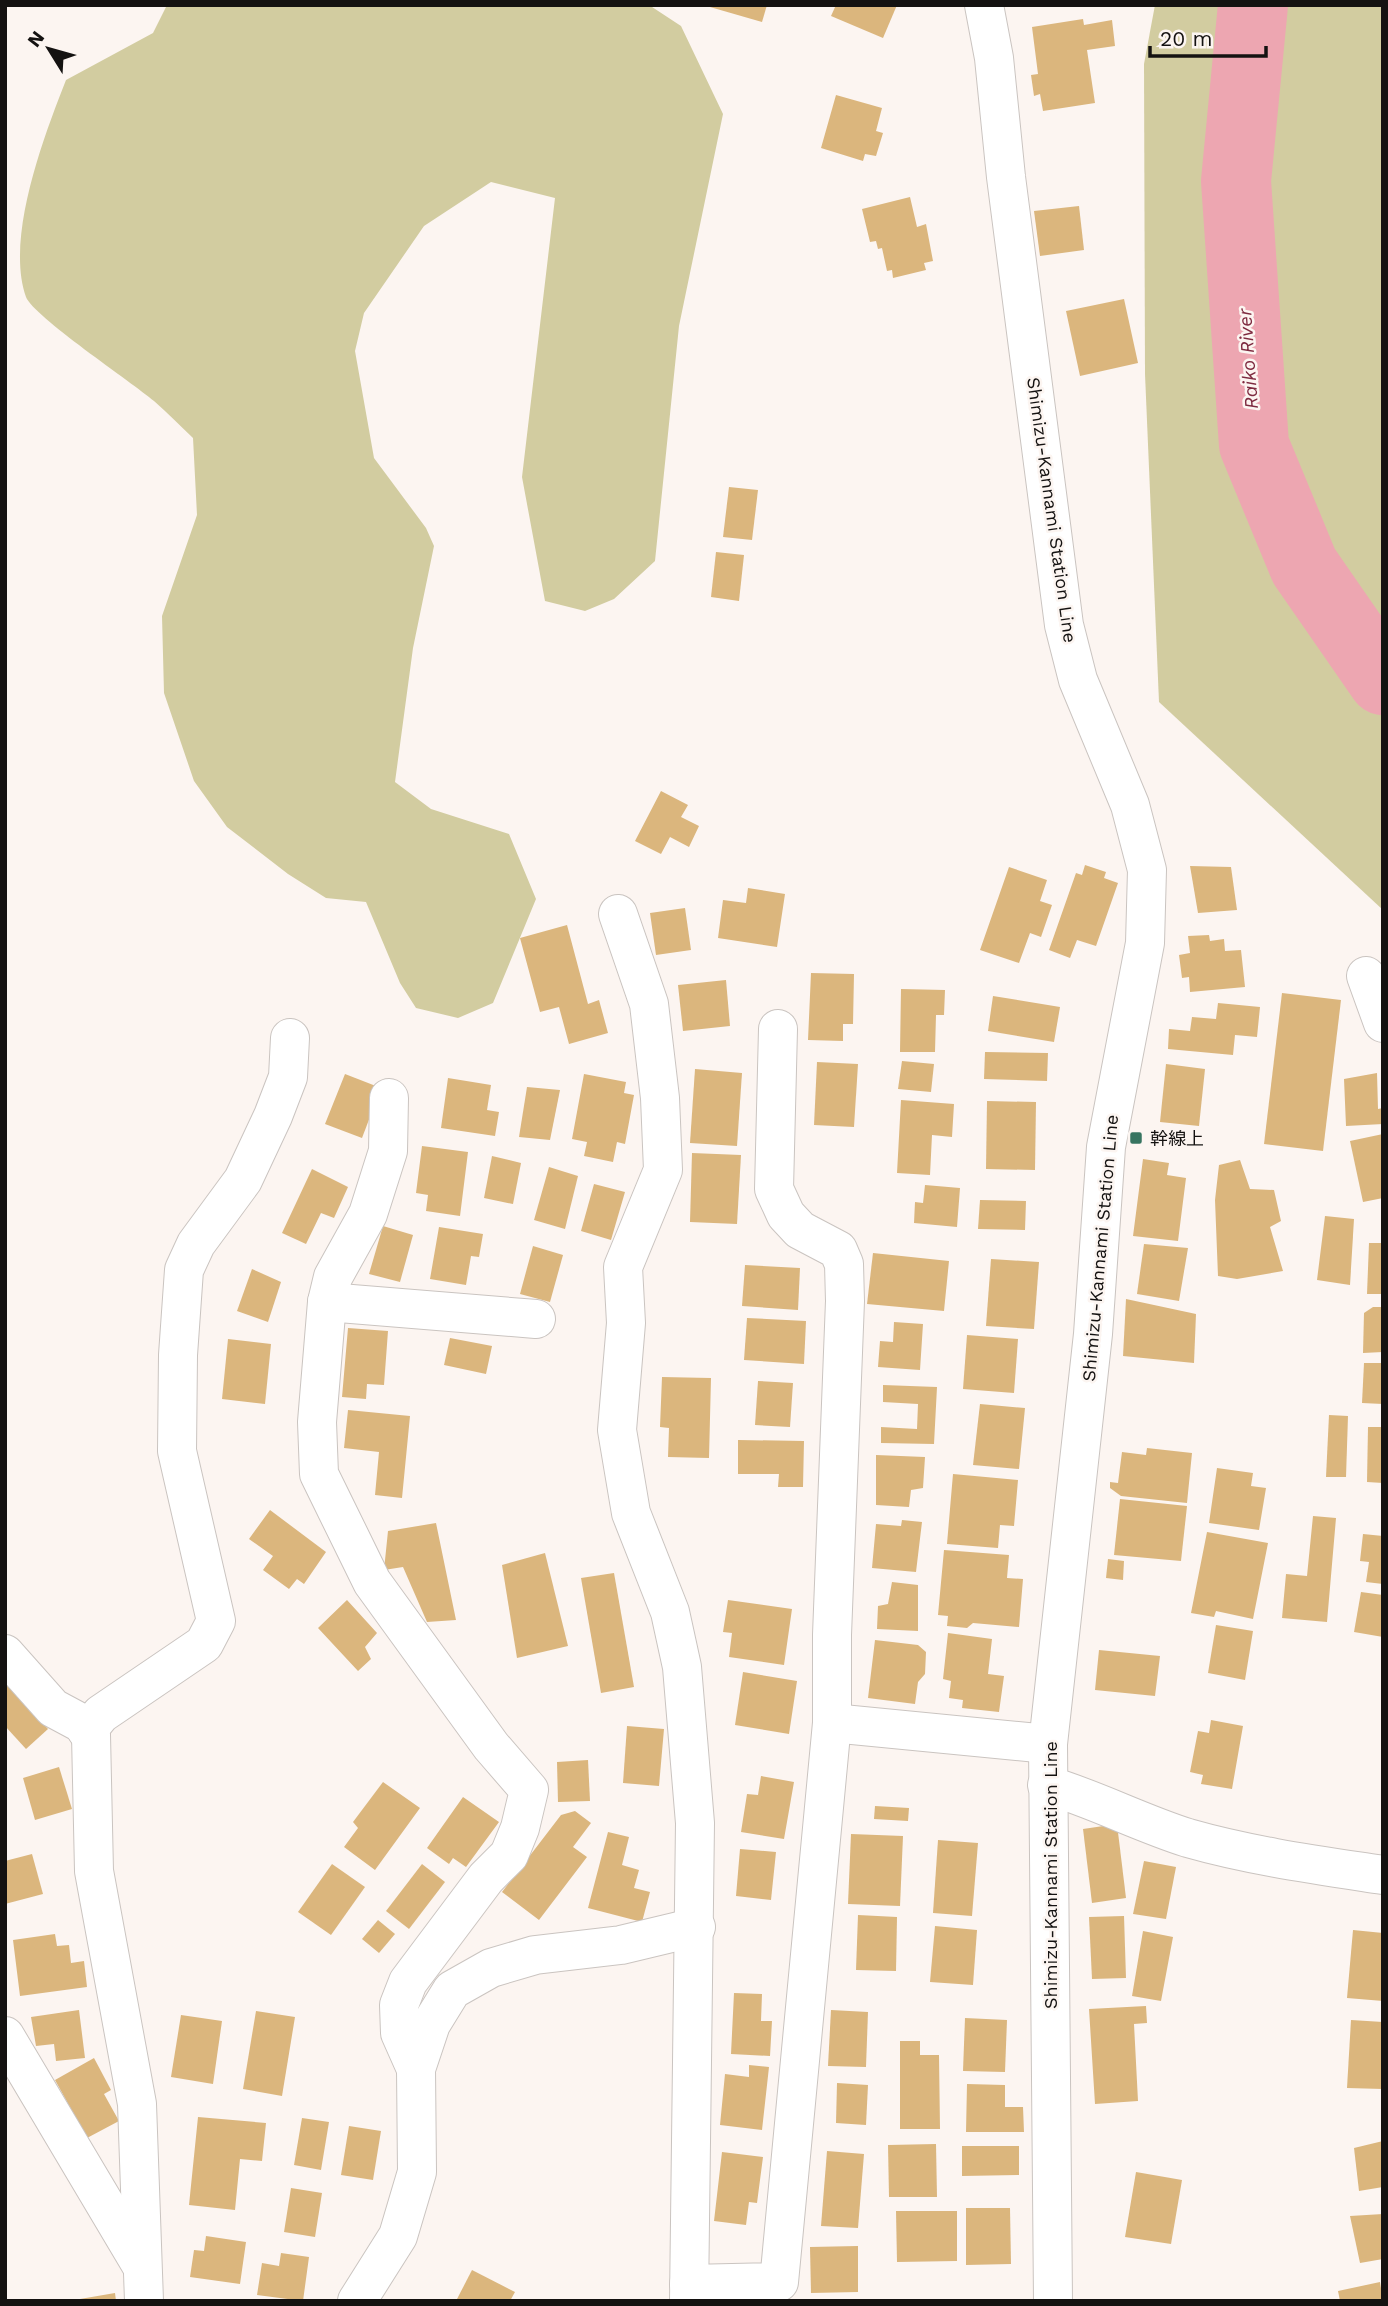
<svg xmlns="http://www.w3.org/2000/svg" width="1388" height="2306" font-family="'Work Sans','Noto Sans JP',sans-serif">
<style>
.green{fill:#d2cca0}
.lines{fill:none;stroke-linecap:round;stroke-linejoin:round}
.river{stroke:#eda6b1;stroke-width:70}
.building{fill:#dbb67d}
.minor-casing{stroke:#cac4c0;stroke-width:40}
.major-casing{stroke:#cac4c0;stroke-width:40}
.minor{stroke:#fff;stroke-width:38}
.major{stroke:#fff;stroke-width:38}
.poi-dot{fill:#377460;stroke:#fcf5f1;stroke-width:2.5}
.labels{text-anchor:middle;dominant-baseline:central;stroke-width:5;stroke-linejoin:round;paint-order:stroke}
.street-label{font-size:18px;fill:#141211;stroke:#fcf5f1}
.poi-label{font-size:18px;fill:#141211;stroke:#fcf5f1;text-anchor:start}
.water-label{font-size:19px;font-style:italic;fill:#7e2b40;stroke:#fcf5f1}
</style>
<rect width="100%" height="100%" fill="#fcf5f1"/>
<g class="green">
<path d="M167 5H649L681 26 723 114 679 326 655 561 614 599 585 611 545 601 522 477 555 198 491 182 424 226 364 313 355 351 374 458 426 528 434 546 413 648 395 782 431 809 509 834 536 899 493 1003 458 1018 416 1008 400 983 366 902 326 898 288 874 227 827 194 781 164 693 162 616 197 515 193 438C180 426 168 413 154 401 133 383 33 316 26 297 5 238 44 136 66 80L153 33Z"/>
<polygon points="1155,5 1383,5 1383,910 1159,702 1145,374 1144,64"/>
</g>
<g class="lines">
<polyline class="river" points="1253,5 1236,181 1254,445 1304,566 1383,680"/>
</g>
<g class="building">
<polygon points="703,5 767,5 762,22"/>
<polygon points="836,5 897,5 883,38 831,16"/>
<polygon points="1083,19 1084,25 1112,20 1115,46 1087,50 1095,103 1043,111 1040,94 1034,96 1031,75 1038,74 1032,27"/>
<polygon points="836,95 882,108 876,131 883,133 876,156 865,154 863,161 821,148"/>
<polygon points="910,197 917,227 926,224 933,261 924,263 926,270 893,278 892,270 887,271 882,248 878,249 876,241 870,242 862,209"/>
<polygon points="1079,206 1084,250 1040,256 1034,211"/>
<polygon points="1124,299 1138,363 1080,376 1066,311"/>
<polygon points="729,487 758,490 752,540 723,537"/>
<polygon points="716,552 744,555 739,601 711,597"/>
<polygon points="661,791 688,805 681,817 699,826 689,847 670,837 661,854 635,841"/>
<polygon points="1085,865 1106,872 1104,878 1118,883 1096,946 1077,940 1070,958 1049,950 1076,873 1082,875"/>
<polygon points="1190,866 1231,867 1237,910 1198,913"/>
<polygon points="1009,867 1047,880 1040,901 1052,905 1041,937 1030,933 1019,963 980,950"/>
<polygon points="748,888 785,894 777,947 718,938 723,900 746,903"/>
<polygon points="685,908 691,950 656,955 650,913"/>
<polygon points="567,925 588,1004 599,1000 608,1033 569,1044 559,1007 540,1012 520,938"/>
<polygon points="1209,935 1210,941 1224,939 1225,951 1241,950 1245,987 1190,992 1189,977 1182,978 1179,955 1190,953 1188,936"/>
<polygon points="811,973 854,974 853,1024 843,1024 843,1041 808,1040"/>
<polygon points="726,980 730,1026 683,1031 678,985"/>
<polygon points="901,989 945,990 944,1015 936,1015 935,1052 900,1052"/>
<polygon points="1282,993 1341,1000 1323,1151 1264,1144"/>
<polygon points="993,996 1060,1007 1054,1042 988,1031"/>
<polygon points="1218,1003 1260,1007 1257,1037 1235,1035 1233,1055 1168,1049 1169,1029 1190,1031 1192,1017 1216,1019"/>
<polygon points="985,1052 1048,1053 1047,1081 984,1079"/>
<polygon points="902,1061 934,1064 931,1092 898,1089"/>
<polygon points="817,1062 858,1064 854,1127 814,1125"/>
<polygon points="1166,1064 1205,1069 1199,1126 1160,1122"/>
<polygon points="695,1069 742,1073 737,1146 690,1143"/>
<polygon points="1377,1073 1378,1109 1383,1108 1383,1124 1346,1126 1344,1079"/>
<polygon points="345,1074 381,1088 362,1138 325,1124"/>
<polygon points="584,1074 626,1082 624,1093 634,1095 625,1144 617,1142 613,1162 584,1156 587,1142 572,1139"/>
<polygon points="448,1078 491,1085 487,1110 499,1112 495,1136 441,1128"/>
<polygon points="527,1087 560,1090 550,1140 519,1137"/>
<polygon points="901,1100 954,1104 952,1137 932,1135 930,1175 897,1173"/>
<polygon points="987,1101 1036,1102 1035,1170 986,1169"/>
<polygon points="1383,1134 1383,1198 1363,1202 1350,1141"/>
<polygon points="422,1146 468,1152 460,1216 426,1211 428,1195 416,1193"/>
<polygon points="692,1153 741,1155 737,1224 690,1222"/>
<polygon points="492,1156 521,1163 513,1204 484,1198"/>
<polygon points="1143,1159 1169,1163 1167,1175 1186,1178 1178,1241 1133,1236"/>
<polygon points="1240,1160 1250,1189 1274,1190 1281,1221 1270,1227 1283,1271 1237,1279 1218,1276 1215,1200 1219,1165"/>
<polygon points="549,1167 578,1176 565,1229 534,1220"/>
<polygon points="312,1169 348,1187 334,1218 321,1213 306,1244 282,1233"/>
<polygon points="594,1184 625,1192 611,1240 581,1231"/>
<polygon points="925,1185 960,1188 957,1227 914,1223 915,1202 923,1203"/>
<polygon points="980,1200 1026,1201 1025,1230 978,1229"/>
<polygon points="1325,1216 1354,1219 1350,1285 1317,1280"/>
<polygon points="383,1226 413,1235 400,1282 369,1274"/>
<polygon points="439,1227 483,1234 479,1257 471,1256 466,1285 430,1279"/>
<polygon points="1369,1243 1383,1243 1383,1294 1367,1294"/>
<polygon points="1144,1244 1188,1248 1179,1301 1137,1294"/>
<polygon points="533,1246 563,1255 550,1302 520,1294"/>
<polygon points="873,1253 949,1261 944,1311 867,1304"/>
<polygon points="991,1259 1039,1262 1034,1329 986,1326"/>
<polygon points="745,1265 800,1268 798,1310 742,1306"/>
<polygon points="252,1269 281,1282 268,1322 237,1311"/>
<polygon points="1126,1299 1196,1314 1194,1363 1123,1356"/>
<polygon points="1373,1307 1383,1307 1383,1352 1363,1353 1364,1313"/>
<polygon points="747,1318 806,1321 804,1364 744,1360"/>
<polygon points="894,1322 923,1324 920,1370 878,1367 880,1341 893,1342"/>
<polygon points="348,1328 388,1331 384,1385 367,1384 366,1399 342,1397"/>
<polygon points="967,1335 1018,1339 1014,1393 963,1389"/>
<polygon points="450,1338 492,1346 486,1374 444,1365"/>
<polygon points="228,1339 271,1344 265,1404 222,1399"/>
<polygon points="1364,1363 1383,1363 1383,1404 1362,1403"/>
<polygon points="662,1377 711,1378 709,1458 668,1457 669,1428 660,1427"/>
<polygon points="758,1381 793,1383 790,1427 755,1425"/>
<polygon points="883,1385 937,1387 934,1444 881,1443 881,1427 917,1429 918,1404 883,1402"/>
<polygon points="980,1404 1025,1408 1019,1469 973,1465"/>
<polygon points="348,1410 410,1416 402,1498 375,1495 379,1452 344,1448"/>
<polygon points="1329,1415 1348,1416 1346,1477 1326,1477"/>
<polygon points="1368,1427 1383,1427 1383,1483 1367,1482"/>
<polygon points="738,1440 804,1441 803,1487 778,1487 779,1474 738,1474"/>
<polygon points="1147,1448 1192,1453 1187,1503 1121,1496 1110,1488 1110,1482 1118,1483 1122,1452 1146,1455"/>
<polygon points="876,1455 925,1457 923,1488 911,1490 909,1507 876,1505"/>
<polygon points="1217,1468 1253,1473 1251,1486 1266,1488 1259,1530 1209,1523"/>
<polygon points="953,1474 1018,1480 1014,1526 1000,1525 998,1548 947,1544"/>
<polygon points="1120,1499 1187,1506 1181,1561 1114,1555"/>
<polygon points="270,1510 326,1552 304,1584 297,1579 289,1589 263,1570 273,1556 249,1539"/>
<polygon points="1313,1516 1336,1518 1327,1622 1282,1618 1286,1574 1307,1576"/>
<polygon points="902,1520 922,1522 916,1572 872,1568 876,1524 901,1526"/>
<polygon points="436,1523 456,1620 427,1622 403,1567 384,1570 388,1531"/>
<polygon points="1207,1532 1268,1543 1253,1619 1216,1611 1214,1617 1191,1613"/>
<polygon points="1363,1534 1383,1536 1383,1584 1366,1582 1369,1562 1360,1561"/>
<polygon points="944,1550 1009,1555 1007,1578 1023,1579 1019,1627 973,1623 967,1628 947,1626 948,1616 938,1615"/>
<polygon points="545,1553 568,1646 517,1658 502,1565"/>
<polygon points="1108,1559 1124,1561 1123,1580 1106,1578"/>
<polygon points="614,1573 634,1687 601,1693 581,1578"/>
<polygon points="892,1582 918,1585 918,1631 877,1629 878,1606 888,1604"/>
<polygon points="1361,1592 1383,1595 1383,1637 1354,1632"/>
<polygon points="347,1600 377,1633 365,1647 371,1659 358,1671 318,1628"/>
<polygon points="728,1600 792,1609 784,1665 729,1657 732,1633 723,1632"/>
<polygon points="1216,1625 1253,1631 1245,1680 1208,1673"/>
<polygon points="948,1633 992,1639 988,1674 1004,1676 999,1712 962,1708 963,1700 949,1698 951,1681 943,1679"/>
<polygon points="875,1640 918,1645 926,1652 925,1674 918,1682 915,1704 868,1698"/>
<polygon points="1099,1650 1160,1656 1155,1696 1095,1690"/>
<polygon points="743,1672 797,1681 789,1734 735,1725"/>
<polygon points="5,1681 48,1729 26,1749 5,1726"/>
<polygon points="1211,1720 1243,1726 1232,1789 1201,1784 1203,1775 1190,1772 1198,1731 1209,1733"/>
<polygon points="627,1726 664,1729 659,1786 623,1783"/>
<polygon points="588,1760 590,1801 558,1802 557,1762"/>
<polygon points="59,1767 72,1809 35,1820 23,1778"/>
<polygon points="761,1776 794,1782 784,1839 741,1832 747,1794 758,1795"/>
<polygon points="383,1782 420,1808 375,1870 344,1847 358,1828 353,1822"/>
<polygon points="463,1797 499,1822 466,1867 453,1858 449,1864 427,1848"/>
<polygon points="875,1806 909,1808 908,1821 874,1819"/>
<polygon points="575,1811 591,1823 573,1847 587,1857 539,1920 502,1892 561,1815"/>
<polygon points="1117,1824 1126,1898 1092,1903 1083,1829"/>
<polygon points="608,1832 629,1837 622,1865 639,1870 634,1888 650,1892 642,1922 588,1908"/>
<polygon points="851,1834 903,1836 900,1906 848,1904"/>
<polygon points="938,1840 978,1843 972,1916 933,1913"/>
<polygon points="740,1849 776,1852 771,1900 736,1896"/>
<polygon points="32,1854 43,1894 5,1904 5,1861"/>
<polygon points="1144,1861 1176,1867 1166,1919 1133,1914"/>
<polygon points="332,1864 365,1887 331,1935 298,1912"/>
<polygon points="422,1864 445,1882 409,1929 386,1911"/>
<polygon points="858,1915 897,1917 896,1971 856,1970"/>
<polygon points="1124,1916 1126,1978 1092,1979 1089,1917"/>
<polygon points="378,1920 395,1934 379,1953 362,1939"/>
<polygon points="935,1926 977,1930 973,1985 930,1982"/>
<polygon points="1353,1930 1383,1933 1383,2001 1347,1998"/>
<polygon points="1143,1931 1173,1937 1161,2001 1132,1996"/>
<polygon points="55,1934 57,1946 69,1945 71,1963 84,1961 87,1987 20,1996 13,1940"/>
<polygon points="734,1993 762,1994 761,2021 772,2021 770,2056 731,2054"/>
<polygon points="1146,2006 1147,2023 1134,2024 1138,2101 1095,2104 1089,2009"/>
<polygon points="79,2010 85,2058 56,2061 54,2044 36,2046 31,2017"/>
<polygon points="831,2010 868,2012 866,2067 828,2066"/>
<polygon points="256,2011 295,2017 282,2096 243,2089"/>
<polygon points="181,2015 222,2021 213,2084 171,2077"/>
<polygon points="965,2018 1007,2020 1005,2072 963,2071"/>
<polygon points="1351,2020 1383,2022 1383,2089 1347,2088"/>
<polygon points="900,2041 920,2041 920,2055 939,2055 940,2129 900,2129"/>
<polygon points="94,2058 111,2090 104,2094 119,2121 87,2138 55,2080"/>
<polygon points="749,2065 769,2067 762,2130 720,2125 725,2074 749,2077"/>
<polygon points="837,2083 868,2085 866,2125 836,2123"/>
<polygon points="967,2084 1005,2085 1005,2107 1023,2107 1024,2132 966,2132"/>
<polygon points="198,2117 266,2123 262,2161 240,2159 235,2210 189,2205"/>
<polygon points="302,2118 329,2122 321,2170 294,2165"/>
<polygon points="349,2126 381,2131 373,2180 341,2175"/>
<polygon points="1383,2141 1383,2187 1359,2191 1354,2148"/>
<polygon points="936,2144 937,2197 889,2197 888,2145"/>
<polygon points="962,2146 1019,2146 1019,2175 962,2176"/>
<polygon points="827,2151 864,2154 858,2228 821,2226"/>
<polygon points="722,2152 763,2157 757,2203 749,2202 746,2225 714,2221"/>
<polygon points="1136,2172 1182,2180 1171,2244 1125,2237"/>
<polygon points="291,2188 322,2193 315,2237 284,2232"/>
<polygon points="966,2208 1010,2208 1011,2264 966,2265"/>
<polygon points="896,2211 957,2211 957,2261 897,2262"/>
<polygon points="1383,2214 1383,2259 1360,2263 1350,2216"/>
<polygon points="206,2236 246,2242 240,2284 190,2277 194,2250 204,2251"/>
<polygon points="858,2246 858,2292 811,2293 810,2247"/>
<polygon points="281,2253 309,2257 303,2301 257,2295 262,2263 279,2266"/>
<polygon points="472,2270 515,2292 510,2301 456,2301"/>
<polygon points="1380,2282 1383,2301 1340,2301 1338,2291"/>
<polygon points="115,2293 116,2301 80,2301 80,2299"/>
</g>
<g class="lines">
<defs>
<g id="minor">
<polyline points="618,914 649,1004 660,1098 663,1170 623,1267 626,1323 617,1430 631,1513 670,1612 682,1667 695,1823 689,2301"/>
<polyline points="1366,976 1383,1023"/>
<polyline points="389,1098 388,1151 368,1214 333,1277 327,1302 317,1422 319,1474 372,1582 491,1746 529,1790 520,1828 509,1855 486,1878 408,1982 399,2005 400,2033 416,2069"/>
<polyline points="327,1302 536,1319"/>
<polyline points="5,1654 53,1708 81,1723 91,1735 94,1871 137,2104 144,2301"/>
<polyline points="832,1723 1048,1744"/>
<polyline points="87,1731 101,1714 204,1644 216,1621 177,1451 178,1355 184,1270 196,1244 243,1180 273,1116 288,1077 290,1038"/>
<path d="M1047 1785C1095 1799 1140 1823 1188 1838 1251 1856 1317 1865 1383 1875"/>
<polyline points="5,2036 140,2263"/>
<polyline points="689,2284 779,2282 832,1723 832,1635 845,1301 844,1264 838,1250 800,1230 786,1215 774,1189 778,1029"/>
<polyline points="357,2301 398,2236 417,2172 416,2069 431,2024 452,1990 491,1968 535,1955 621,1945 696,1927"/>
</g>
<polyline id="major" points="984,5 994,58 1006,177 1064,625 1078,680 1130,805 1147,870 1145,943 1106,1147 1093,1334 1048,1744 1053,2301"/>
</defs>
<use href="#minor" class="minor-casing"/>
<use href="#major" class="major-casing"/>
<use href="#minor" class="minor"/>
<use href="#major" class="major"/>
</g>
<rect class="poi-dot" x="1129" y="1131" width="14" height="14" rx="3.5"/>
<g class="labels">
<g class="street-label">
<text transform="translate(1052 510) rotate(82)">Shimizu-Kannami Station Line</text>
<text transform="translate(1100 1248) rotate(-85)">Shimizu-Kannami Station Line</text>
<text transform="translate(1050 1875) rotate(-90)">Shimizu-Kannami Station Line</text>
</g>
<g class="poi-label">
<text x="1150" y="1138">幹線上</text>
</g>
<g class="water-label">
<text transform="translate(1248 359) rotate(-94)">Raiko River</text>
</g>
</g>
<rect width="1388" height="2306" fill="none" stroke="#141211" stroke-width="14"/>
<g transform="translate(49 49) rotate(307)" stroke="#fcf5f1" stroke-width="5" paint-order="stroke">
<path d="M0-5L12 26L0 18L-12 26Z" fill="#141211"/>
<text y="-10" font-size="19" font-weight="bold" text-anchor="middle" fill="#141211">N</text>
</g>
<path d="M1150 46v10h116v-10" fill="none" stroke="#141211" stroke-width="3.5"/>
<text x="1160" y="46" font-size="21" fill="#141211" stroke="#fcf5f1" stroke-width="5" paint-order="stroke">20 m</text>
</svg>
